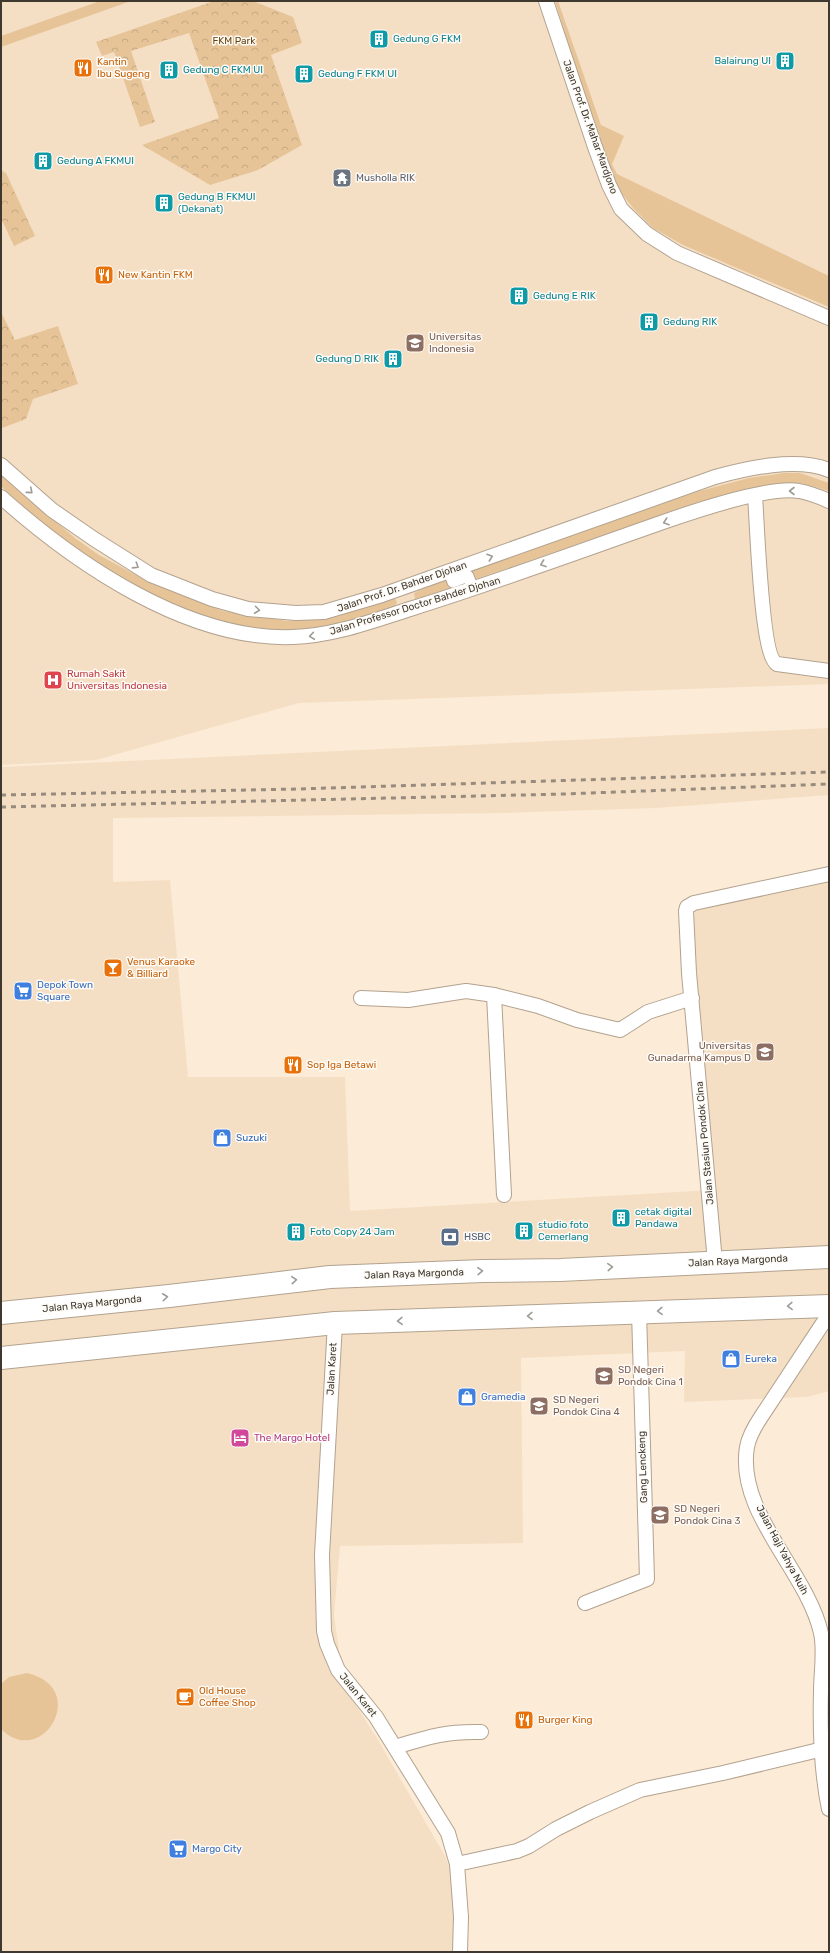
<svg xmlns="http://www.w3.org/2000/svg" width="830" height="1953" font-family="Rubik,sans-serif">
<style>
.built{fill:#f5dfc4}
.grass{fill:#e6c498}
.park{fill:url(#park-crowns)}
.lines{fill:none;stroke-linecap:round;stroke-linejoin:round}
.pedestrian-casing{stroke:#b2a28f;stroke-width:13}
.minor-casing{stroke:#b2a28f;stroke-width:16}
.primary-casing{stroke:#b2a28f;stroke-width:24}
.pedestrian{stroke:#fff;stroke-width:11}
.minor{stroke:#fff;stroke-width:14}
.primary{stroke:#fff;stroke-width:22}
.rail{stroke:#978b7d;stroke-width:3;stroke-dasharray:5 5;stroke-linecap:butt}
.oneway{stroke:#9e9c97}
.labels{text-anchor:middle;dominant-baseline:central;stroke-width:3;stroke-linejoin:round;paint-order:stroke}
.culture-label{font-size:10px;fill:#0d838f;stroke:#fefbf6;text-anchor:start}
.park-label{font-size:10px;fill:#64430e;stroke:#fefbf6}
.food-label{font-size:10px;fill:#c56008;stroke:#fefbf6;text-anchor:start}
.street-label{font-size:10px;fill:#3e382f;stroke:#fefbf6}
.worship-label{font-size:10px;fill:#5b616d;stroke:#fefbf6;text-anchor:start}
.education-label{font-size:10px;fill:#785e54;stroke:#fefbf6;text-anchor:start}
.health-label{font-size:10px;fill:#be3a42;stroke:#fefbf6;text-anchor:start}
.shop-label{font-size:10px;fill:#366cbe;stroke:#fefbf6;text-anchor:start}
.service-label{font-size:10px;fill:#4e5e75;stroke:#fefbf6;text-anchor:start}
.hotel-label{font-size:10px;fill:#b23c85;stroke:#fefbf6;text-anchor:start}
</style>
<defs>
<pattern id="park-crowns" width="20" height="18" patternUnits="userSpaceOnUse"><rect width="20" height="18" fill="#e6c498"/><path d="M2 6a3 3 0 1 1 6 0M12 15a3 3 0 1 1 6 0" fill="none" stroke="#c6a983"/></pattern>
</defs>
<rect width="100%" height="100%" fill="#fcebd6"/>
<g class="built">
<polygon points="1,1 829,1 829,684 299,703 96,760 1,765"/>
<polygon points="829,728 829,795 656,808 503,813 113,818 113,882 170,880 188,1077 345,1077 350,1211 712,1190 690,916 703,907 829,880 829,1391 807,1397 684,1402 685,1351 521,1358 523,1543 340,1546 334,1615 344,1686 378,1740 445,1856 467,1914 463,1952 1,1952 1,767"/>
</g>
<g class="grass">
<polygon points="100,1 131,1 1,47 1,36"/>
<polygon points="555,1 558,1 601,125 624,136 612,164 617,174 829,276 829,307 683,245 653,228 634,209 617,188 593,122"/>
<polygon points="784,473 800,473 829,483 829,491 801,483 790,484 733,493 699,502 418,599 415,599 414,593 433,584 696,492 749,478"/>
<path d="M1 475 75 538 99 555 149 582 223 611 287 621 316 619 390 597 395 598 397 603C392 611 354 622 344 624 333 626 320 630 308 630 191 636 83 563 1 486Z"/>
<path d="M27 1673C91 1688 42 1770 1 1729V1684L9 1677Z"/>
</g>
<g class="park">
<polygon points="214,1 253,1 293,17 302,43 271,55 302,145 258,170 210,185 142,145 219,118 189,33 131,51 155,122 140,127 114,52 102,56 96,42"/>
<polygon points="1,170 6,173 35,236 14,246 1,218"/>
<polygon points="1,312 15,340 58,326 78,384 33,399 26,419 2,428"/>
</g>
<g class="lines">
<defs>
<polyline id="pedestrian" points="449,571 453,582 468,576 473,589"/>
<g id="minor">
<polyline points="546,1 595,147 609,185 621,209 647,234 677,253 829,318"/>
<path d="M1 465 52 510 94 539 151 575 212 599 248 609 296 613 324 612 382 595 715 477C748 468 796 457 829 470"/>
<path d="M755 496C757 520 761 656 777 664L829 671"/>
<path d="M1 497C76 564 188 641 293 637 333 636 372 621 410 609 497 582 583 550 669 520 698 510 770 486 799 491 809 493 820 497 829 501"/>
<polyline points="494,995 504,1195"/>
<polyline points="361,998 408,1000 466,991 494,995 538,1006 577,1020 620,1030 648,1012 692,998"/>
<polyline points="715,1262 689,973 686,911 687,907 694,903 829,874"/>
<path d="M829 1314 761 1417C755 1426 749 1436 747 1447 736 1513 807 1571 821 1633 825 1651 821 1673 821 1691 820 1729 821 1771 829 1809"/>
<polyline points="335,1323 322,1555 324,1631 327,1644 338,1670 376,1717 448,1833 457,1864 461,1917 460,1952"/>
<polyline points="585,1603 647,1579 639,1312"/>
<path d="M395 1747C428 1737 446 1731 481 1732"/>
<polyline points="457,1864 517,1851 529,1846 556,1829 590,1812 640,1790 723,1773 823,1749"/>
</g>
<g id="primary">
<polyline points="1,1313 169,1296 330,1277 483,1271 560,1270 829,1257"/>
<polyline points="1,1358 335,1323 829,1306"/>
</g>
</defs>
<use href="#pedestrian" class="pedestrian-casing"/>
<use href="#minor" class="minor-casing"/>
<use href="#primary" class="primary-casing"/>
<use href="#pedestrian" class="pedestrian"/>
<use href="#minor" class="minor"/>
<use href="#primary" class="primary"/>
<g class="rail">
<polyline points="1,795 298,789 829,772"/>
<polyline points="1,807 564,794 829,784"/>
</g>
</g>
<defs><path id="oneway-chevron" d="M-2-3.5L2.5 0L-2 3.5" fill="none" stroke-width="1.6" stroke-linecap="round" stroke-linejoin="round"/></defs>
<g class="oneway">
<use href="#oneway-chevron" transform="translate(30 491) rotate(41)"/>
<use href="#oneway-chevron" transform="translate(792 491) rotate(-180)"/>
<use href="#oneway-chevron" transform="translate(666 522) rotate(161)"/>
<use href="#oneway-chevron" transform="translate(490 557) rotate(-19)"/>
<use href="#oneway-chevron" transform="translate(543 564) rotate(160)"/>
<use href="#oneway-chevron" transform="translate(136 566) rotate(32)"/>
<use href="#oneway-chevron" transform="translate(257 610) rotate(7)"/>
<use href="#oneway-chevron" transform="translate(312 636) rotate(172)"/>
<use href="#oneway-chevron" transform="translate(610 1267) rotate(-3)"/>
<use href="#oneway-chevron" transform="translate(480 1271) rotate(-2)"/>
<use href="#oneway-chevron" transform="translate(294 1280) rotate(-5)"/>
<use href="#oneway-chevron" transform="translate(165 1297) rotate(-6)"/>
<use href="#oneway-chevron" transform="translate(790 1306) rotate(178)"/>
<use href="#oneway-chevron" transform="translate(660 1311) rotate(178)"/>
<use href="#oneway-chevron" transform="translate(530 1316) rotate(178)"/>
<use href="#oneway-chevron" transform="translate(400 1321) rotate(178)"/>
</g>
<defs>
<symbol id="building-square" viewBox="-11 -11 22 22"><rect x="-9" y="-9" width="18" height="18" rx="4" fill="#0f9aa8" stroke="#fefbf6"/><path d="M-4-6H4V6H1V3H-1V6H-4ZM-2.5-4.3h1.7v1.8h-1.7ZM.8-4.3h1.7v1.8H.8ZM-2.5-1h1.7V.8h-1.7ZM.8-1h1.7V.8H.8Z" fill="#fff"/></symbol>
<symbol id="restaurant-square" viewBox="-11 -11 22 22"><rect x="-9" y="-9" width="18" height="18" rx="4" fill="#e8710a" stroke="#fefbf6"/><path d="M-5-6h1v4h1v-4h1v4h1v-4h1v5L-1.5 .5V6h-2V.5L-5-1ZM5-6V6H3V1.5H1.5Q1.5-4 5-6Z" fill="#fff"/></symbol>
<symbol id="temple-square" viewBox="-11 -11 22 22"><rect x="-9" y="-9" width="18" height="18" rx="4" fill="#6b7280" stroke="#fefbf6"/><path d="M0-6L5-2H3V0L6.5 2.5H4V6H1.5V3h-3V6H-4V2.5H-6.5L-3 0V-2H-5Z" fill="#fff"/></symbol>
<symbol id="university-square" viewBox="-11 -11 22 22"><rect x="-9" y="-9" width="18" height="18" rx="4" fill="#8d6e63" stroke="#fefbf6"/><path d="M0-5L7-2L0 1L-7-2ZM-4 1L0 2.5L4 1V4Q0 6-4 4Z" fill="#fff"/></symbol>
<symbol id="hospital-square" viewBox="-11 -11 22 22"><rect x="-9" y="-9" width="18" height="18" rx="4" fill="#e0444e" stroke="#fefbf6"/><path d="M-5-5h3v3.5h4V-5h3V5h-3V1.5h-4V5h-3Z" fill="#fff"/></symbol>
<symbol id="bar-square" viewBox="-11 -11 22 22"><rect x="-9" y="-9" width="18" height="18" rx="4" fill="#e8710a" stroke="#fefbf6"/><path d="M-6-5H6L.8 .8V4.5H3.5V6h-7V4.5H-.8V.8Z" fill="#fff"/></symbol>
<symbol id="supermarket-square" viewBox="-11 -11 22 22"><rect x="-9" y="-9" width="18" height="18" rx="4" fill="#3f7fe0" stroke="#fefbf6"/><path d="M-6-5.5h2.5l.6 2H6L4.5 2H-2.5L-4.4-4H-6ZM-1.5 3.2a1.3 1.3 0 1 0 .1 0ZM3 3.2a1.3 1.3 0 1 0 .1 0Z" fill="#fff"/></symbol>
<symbol id="shop-square" viewBox="-11 -11 22 22"><rect x="-9" y="-9" width="18" height="18" rx="4" fill="#3f7fe0" stroke="#fefbf6"/><path d="M-5-2.5h2.3a2.7 3.5 0 0 1 5.4 0H5L5.5 6h-11ZM-1.5-2.5h3a1.5 2.3 0 0 0-3 0Z" fill="#fff"/></symbol>
<symbol id="bank-square" viewBox="-11 -11 22 22"><rect x="-9" y="-9" width="18" height="18" rx="4" fill="#5c6f8a" stroke="#fefbf6"/><path d="M-6-4H6V4H-6ZM0-2.3a2.3 2.3 0 1 0 0 4.6a2.3 2.3 0 1 0 0-4.6Z" fill="#fff"/></symbol>
<symbol id="school-square" viewBox="-11 -11 22 22"><rect x="-9" y="-9" width="18" height="18" rx="4" fill="#8d6e63" stroke="#fefbf6"/><path d="M0-5L7-2L0 1L-7-2ZM-4 1L0 2.5L4 1V4Q0 6-4 4Z" fill="#fff"/></symbol>
<symbol id="hotel-square" viewBox="-11 -11 22 22"><rect x="-9" y="-9" width="18" height="18" rx="4" fill="#d1479c" stroke="#fefbf6"/><path d="M-6-4.5h1.5V1H6V5H4.5V3h-9V5H-6ZM-4 0a1.8 1.8 0 1 1 3.6 0ZM.5 0V-2.5h3Q6-2.5 6 0Z" fill="#fff"/></symbol>
<symbol id="cafe-square" viewBox="-11 -11 22 22"><rect x="-9" y="-9" width="18" height="18" rx="4" fill="#e8710a" stroke="#fefbf6"/><path d="M-5.5-4.5H6V0H3Q3 3.5 0 3.5H-2.5Q-5.5 3.5-5.5 0ZM3-3.2v2h1.7v-2ZM-6 4.5H4V6H-6Z" fill="#fff"/></symbol>
</defs>
<g fill-rule="evenodd">
<use href="#building-square" x="368" y="28" width="22" height="22"/>
<use href="#building-square" x="774" y="50" width="22" height="22"/>
<use href="#restaurant-square" x="72" y="57" width="22" height="22"/>
<use href="#building-square" x="158" y="59" width="22" height="22"/>
<use href="#building-square" x="293" y="63" width="22" height="22"/>
<use href="#building-square" x="32" y="150" width="22" height="22"/>
<use href="#temple-square" x="331" y="167" width="22" height="22"/>
<use href="#building-square" x="153" y="192" width="22" height="22"/>
<use href="#restaurant-square" x="93" y="264" width="22" height="22"/>
<use href="#building-square" x="508" y="285" width="22" height="22"/>
<use href="#building-square" x="638" y="311" width="22" height="22"/>
<use href="#university-square" x="404" y="332" width="22" height="22"/>
<use href="#building-square" x="382" y="348" width="22" height="22"/>
<use href="#hospital-square" x="42" y="669" width="22" height="22"/>
<use href="#bar-square" x="102" y="957" width="22" height="22"/>
<use href="#supermarket-square" x="12" y="980" width="22" height="22"/>
<use href="#university-square" x="754" y="1041" width="22" height="22"/>
<use href="#restaurant-square" x="282" y="1054" width="22" height="22"/>
<use href="#shop-square" x="211" y="1127" width="22" height="22"/>
<use href="#building-square" x="610" y="1207" width="22" height="22"/>
<use href="#building-square" x="513" y="1220" width="22" height="22"/>
<use href="#building-square" x="285" y="1221" width="22" height="22"/>
<use href="#bank-square" x="439" y="1226" width="22" height="22"/>
<use href="#shop-square" x="720" y="1348" width="22" height="22"/>
<use href="#school-square" x="593" y="1365" width="22" height="22"/>
<use href="#shop-square" x="456" y="1386" width="22" height="22"/>
<use href="#school-square" x="528" y="1395" width="22" height="22"/>
<use href="#hotel-square" x="229" y="1427" width="22" height="22"/>
<use href="#school-square" x="649" y="1504" width="22" height="22"/>
<use href="#cafe-square" x="174" y="1686" width="22" height="22"/>
<use href="#restaurant-square" x="513" y="1709" width="22" height="22"/>
<use href="#supermarket-square" x="167" y="1838" width="22" height="22"/>
</g>
<g class="labels">
<g class="culture-label">
<text x="393" y="39">Gedung G FKM</text>
<text x="771" y="61" text-anchor="end">Balairung UI</text>
<text x="183" y="70">Gedung C FKM UI</text>
<text x="318" y="74">Gedung F FKM UI</text>
<text x="57" y="161">Gedung A FKMUI</text>
<text x="178" y="197">Gedung B FKMUI<tspan x="178" dy="12">(Dekanat)</tspan></text>
<text x="533" y="296">Gedung E RIK</text>
<text x="663" y="322">Gedung RIK</text>
<text x="379" y="359" text-anchor="end">Gedung D RIK</text>
<text x="635" y="1212">cetak digital<tspan x="635" dy="12">Pandawa</tspan></text>
<text x="538" y="1225">studio foto<tspan x="538" dy="12">Cemerlang</tspan></text>
<text x="310" y="1232">Foto Copy 24 Jam</text>
</g>
<g class="park-label">
<text x="234" y="41">FKM Park</text>
</g>
<g class="food-label">
<text x="97" y="62">Kantin<tspan x="97" dy="12">Ibu Sugeng</tspan></text>
<text x="118" y="275">New Kantin FKM</text>
<text x="127" y="962">Venus Karaoke<tspan x="127" dy="12">&amp; Billiard</tspan></text>
<text x="307" y="1065">Sop Iga Betawi</text>
<text x="199" y="1691">Old House<tspan x="199" dy="12">Coffee Shop</tspan></text>
<text x="538" y="1720">Burger King</text>
</g>
<g class="street-label">
<text transform="translate(590 127) rotate(70)">Jalan Prof. Dr. Mahar Mardjono</text>
<text transform="translate(402 587) rotate(-19)">Jalan Prof. Dr. Bahder Djohan</text>
<text transform="translate(415 606) rotate(-17)">Jalan Professor Doctor Bahder Djohan</text>
<text transform="translate(705 1143) rotate(-95)">Jalan Stasiun Pondok Cina</text>
<text transform="translate(738 1261) rotate(-3)">Jalan Raya Margonda</text>
<text transform="translate(414 1274) rotate(-2)">Jalan Raya Margonda</text>
<text transform="translate(92 1304) rotate(-6)">Jalan Raya Margonda</text>
<text transform="translate(332 1369) rotate(-87)">Jalan Karet</text>
<text transform="translate(643 1467) rotate(-92)">Gang Lenckeng</text>
<text transform="translate(782 1550) rotate(62)">Jalan Haji Yahya Nuih</text>
<text transform="translate(358 1695) rotate(51)">Jalan Karet</text>
</g>
<g class="worship-label">
<text x="356" y="178">Musholla RIK</text>
</g>
<g class="education-label">
<text x="429" y="337">Universitas<tspan x="429" dy="12">Indonesia</tspan></text>
<text x="751" y="1046" text-anchor="end">Universitas<tspan x="751" dy="12">Gunadarma Kampus D</tspan></text>
<text x="618" y="1370">SD Negeri<tspan x="618" dy="12">Pondok Cina 1</tspan></text>
<text x="553" y="1400">SD Negeri<tspan x="553" dy="12">Pondok Cina 4</tspan></text>
<text x="674" y="1509">SD Negeri<tspan x="674" dy="12">Pondok Cina 3</tspan></text>
</g>
<g class="health-label">
<text x="67" y="674">Rumah Sakit<tspan x="67" dy="12">Universitas Indonesia</tspan></text>
</g>
<g class="shop-label">
<text x="37" y="985">Depok Town<tspan x="37" dy="12">Square</tspan></text>
<text x="236" y="1138">Suzuki</text>
<text x="745" y="1359">Eureka</text>
<text x="481" y="1397">Gramedia</text>
<text x="192" y="1849">Margo City</text>
</g>
<g class="service-label">
<text x="464" y="1237">HSBC</text>
</g>
<g class="hotel-label">
<text x="254" y="1438">The Margo Hotel</text>
</g>
</g>
<rect width="830" height="1953" fill="none" stroke="#3e382f" stroke-width="4"/>
</svg>
